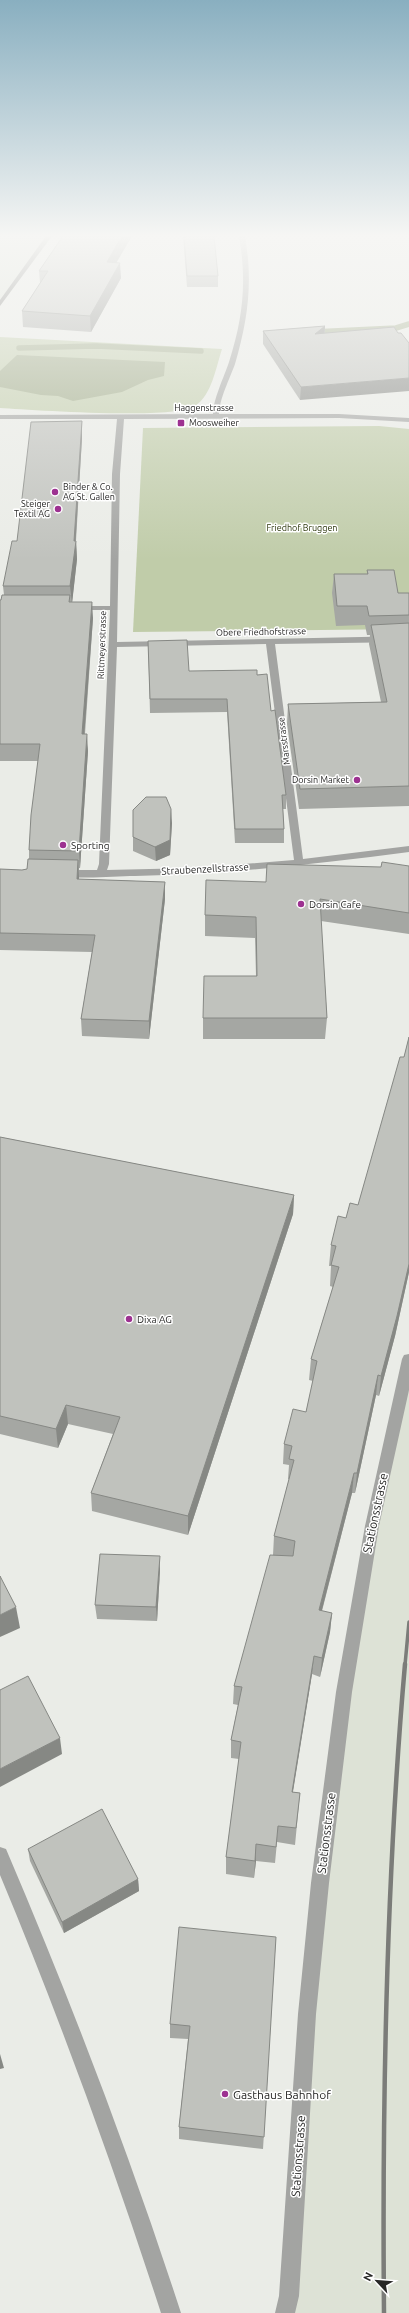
<svg xmlns="http://www.w3.org/2000/svg" width="409" height="2313" font-family="Ubuntu,sans-serif">
<style>
.built{fill:#dde2d6}
.green{fill:#c0cca9}
.water{fill:#9ca884}
.lines{fill:none;stroke-linecap:round;stroke-linejoin:round}
.stream{stroke:#9ca884;stroke-width:5.5}
.minor{fill:#a3a4a2;fill-rule:evenodd}
.major{fill:#686966;fill-rule:evenodd}
.rail-far1{stroke:#7b7c79;stroke-width:3.5}
.rail{stroke:#7b7c79;stroke-width:4.5}
.wall{fill:#a5a7a3}
.shaded-wall{fill:#868884}
.building{fill:#c0c2bd;stroke:#868884}
.poi-dot{fill:#9d3191;stroke:#fff;stroke-width:1.5}
.labels{text-anchor:middle;dominant-baseline:central;stroke-width:3;stroke-linejoin:round;paint-order:stroke}
.far-street-label{font-size:9px;fill:#272726;stroke:#fff}
.far-poi-label{font-size:9px;fill:#272726;stroke:#fff;text-anchor:start}
.far-park-label{font-size:9px;fill:#2c370c;stroke:#fff}
.poi-label{font-size:10px;fill:#272726;stroke:#fff;text-anchor:start}
.street-label{font-size:10px;fill:#272726;stroke:#fff}
.near-street-label{font-size:12px;fill:#272726;stroke:#fff}
.near-poi-label{font-size:12px;fill:#272726;stroke:#fff;text-anchor:start}
</style>
<rect width="100%" height="100%" fill="#eaece7"/>
<g class="built">
<polygon points="0,236 46,236 0,304"/>
<polygon points="409,1359 409,2313 285,2313 344,1692"/>
</g>
<g class="green">
<path d="M0 337 222 349C216 367 212 395 195 406 174 420 32 410 0 408Z"/>
<polygon points="379,426 409,429 409,629 133,632 143,428"/>
</g>
<polygon class="water" points="17,355 165,362 164,376 148,380 122,392 73,401 58,396 41,395 0,387 0,371"/>
<g class="lines">
<g class="stream">
<polyline points="312,332 396,328 409,324"/>
<polyline points="19,348 96,346 201,351"/>
</g>
<g class="minor">
<path d="M239 236H245C253 283 248 319 235 364 230 378 219 400 219 414H339L409 418V422L339 418 124 419 120 474 117 642 409 636V642L275 644 303 859 409 846V852C318 864 227 874 135 876 114 876 79 880 59 875V871L63 870H97L99 864 110 610H77L73 608 77 606H110L112 474 117 419H0V415L213 414C213 400 224 377 229 362 243 318 247 282 239 236ZM266 644 294 860 193 868 107 870 109 864 117 647Z"/>
<polygon points="409,1354 409,1390 379,1526 352,1692 329,1883 316,2014 299,2296 295,2313 275,2313 279,2296 298,2014 311,1883 336,1692 365,1526 402,1359 404,1355"/>
<path d="M0 1847 6 1849C71 2001 130 2156 181 2313H161C113 2165 60 2019 0 1875Z"/>
</g>
<polygon class="major" points="46,236 52,236 0,306 0,300"/>
<polyline class="rail-far1" points="405,1665 409,1622"/>
<path class="rail" d="M384 2313C382 2096 386 1880 405 1664"/>
</g>
<g class="wall">
<polygon points="63,236 132,236 116,262 121,278 91,332 23,327 22,311 40,283 39,271"/>
<polygon points="183,236 214,236 218,276 218,287 187,287"/>
<polygon points="325,326 325,333 300,400 263,344 263,331"/>
<polygon points="82,421 82,438 76,541 77,559 72,602 93,618 85,734 88,751 80,868 79,868 79,879 165,882 165,899 149,1039 82,1036 81,1019 92,952 0,950 0,869 22,870 27,869 29,859 29,850 38,761 0,761 0,600 1,600 4,595 3,586 17,541"/>
<polygon points="367,570 398,593 409,593 409,806 299,809 287,724 288,704 381,702 369,644 370,635 367,635 365,625 336,626 332,593 334,574 367,574"/>
<polygon points="148,641 189,671 257,675 271,711 286,795 286,809 283,809 284,829 284,843 235,843 227,712 150,713"/>
<polygon points="172,823 170,855 156,861 133,851 133,837"/>
<polygon points="409,866 409,934 321,921 327,1018 325,1039 203,1039 203,1018 256,976 255,938 205,936 205,915 266,882 381,867"/>
<polygon points="409,1037 409,1272 395,1336 379,1396 376,1395 355,1493 352,1493 322,1611 332,1613 330,1632 320,1677 312,1674 293,1792 300,1793 295,1845 277,1842 275,1863 256,1861 254,1878 226,1874 226,1857 239,1759 231,1758 231,1740 238,1705 233,1704 234,1686 273,1555 274,1536 289,1479 288,1479 289,1465 283,1464 284,1444 306,1412 313,1381 309,1380 311,1359 333,1287 330,1286 331,1266 329,1266 331,1245 346,1218 358,1205 404,1057"/>
<polygon points="0,1137 294,1195 293,1214 188,1535 92,1511 91,1493 113,1434 68,1424 58,1448 0,1434"/>
<polygon points="160,1570 157,1621 97,1619 95,1605"/>
<polygon points="28,1849 138,1879 139,1891 64,1933 30,1861"/>
<polygon points="276,1937 263,2149 179,2139 179,2127 188,2039 170,2038 170,2024"/>
</g>
<g class="shaded-wall">
<polygon points="122,236 132,236 108,277 107,262"/>
<polygon points="120,263 121,278 91,332 90,316"/>
<polygon points="325,326 324,338 315,334"/>
<polygon points="409,378 409,391 300,400 301,387"/>
<polygon points="82,421 82,438 75,550 76,541 77,559 72,604 70,586"/>
<polygon points="92,602 93,618 83,751 82,734"/>
<polygon points="87,734 88,751 80,868 79,851"/>
<polygon points="171,809 172,823 170,855 156,861 155,847"/>
<polygon points="78,860 79,877 78,897 77,879"/>
<polygon points="165,882 165,899 149,1039 149,1021"/>
<polygon points="294,1195 293,1214 188,1535 188,1516"/>
<polygon points="409,1264 409,1272 395,1336 379,1396 381,1376"/>
<polygon points="378,1375 376,1395 355,1493 357,1473"/>
<polygon points="66,1405 68,1424 58,1448 56,1429"/>
<polygon points="354,1473 352,1493 317,1629 319,1610"/>
<polygon points="160,1556 160,1570 157,1621 156,1607"/>
<polygon points="16,1607 20,1628 0,1637 0,1615"/>
<polygon points="332,1613 330,1632 320,1677 322,1658"/>
<polygon points="314,1656 312,1674 290,1809 292,1792"/>
<polygon points="60,1738 62,1754 0,1787 0,1769"/>
<polygon points="256,1844 256,1861 254,1878"/>
<polygon points="138,1879 139,1891 64,1933 62,1922"/>
<polygon points="0,2054 4,2068 0,2069"/>
</g>
<g class="building">
<polygon points="63,236 122,236 107,262 120,263 90,316 22,311 48,271 39,271"/>
<polygon points="184,236 214,236 218,276 187,276"/>
<polygon points="325,326 315,334 394,327 398,333 401,333 409,343 409,378 301,387 263,331"/>
<polygon points="82,421 74,541 76,541 70,586 3,586 12,541 17,541 31,422"/>
<polygon points="367,570 394,570 398,593 409,593 409,615 369,616 367,606 337,606 334,574 368,574"/>
<polygon points="2,595 70,595 69,602 92,602 82,734 87,734 79,851 29,850 31,815 40,744 0,744 0,600 1,600"/>
<polygon points="409,623 409,786 300,789 288,704 387,702 371,625"/>
<polygon points="187,640 189,671 257,670 257,675 267,674 271,711 275,710 286,795 282,795 284,829 235,829 227,699 150,699 148,641"/>
<polygon points="146,797 166,797 171,809 170,840 155,847 133,837 133,810"/>
<polygon points="28,859 78,860 77,879 165,882 149,1021 81,1019 95,935 0,933 0,869 22,870 27,869"/>
<polygon points="382,862 409,866 409,913 320,899 327,1018 203,1018 204,976 257,976 256,917 205,915 206,880 266,882 267,864 381,867"/>
<polygon points="409,1037 409,1264 397,1316 381,1376 378,1375 357,1473 354,1473 319,1610 332,1613 322,1658 314,1656 292,1792 300,1793 296,1828 278,1826 276,1847 256,1844 255,1861 226,1857 241,1742 231,1740 242,1687 234,1686 270,1555 293,1556 295,1541 274,1536 294,1460 289,1459 292,1446 284,1444 293,1409 306,1412 317,1361 311,1359 339,1267 331,1265 336,1246 331,1245 338,1216 346,1218 350,1203 358,1205 400,1057 404,1057"/>
<polygon points="0,1137 294,1195 188,1516 91,1493 120,1417 66,1405 56,1429 0,1416"/>
<polygon points="100,1554 160,1556 156,1607 95,1605"/>
<polygon points="0,1576 16,1607 0,1615"/>
<polygon points="28,1676 60,1738 0,1769 0,1690"/>
<polygon points="102,1809 138,1879 62,1922 28,1849"/>
<polygon points="179,1927 276,1937 264,2137 179,2127 190,2026 170,2024"/>
</g>
<linearGradient id="sky" x2="0" y2="1"><stop stop-color="#89afc0"/><stop offset="0.42" stop-color="#f6f6f4"/><stop offset="1" stop-color="#f6f6f4" stop-opacity="0"/></linearGradient>
<rect width="409" height="560" fill="url(#sky)"/>
<g class="poi-dot">
<rect x="177" y="419" width="8" height="8" rx="2"/>
<circle cx="55" cy="492" r="4"/>
<circle cx="58" cy="509" r="4"/>
<circle cx="357" cy="780" r="4"/>
<circle cx="63" cy="845" r="4"/>
<circle cx="301" cy="904" r="4"/>
<circle cx="129" cy="1319" r="4"/>
<circle cx="225" cy="2094" r="4"/>
</g>
<g class="labels">
<g class="far-street-label">
<text x="204" y="408">Haggenstrasse</text>
<text transform="translate(261 632) rotate(-1)">Obere Friedhofstrasse</text>
<text transform="translate(102 645) rotate(-88)">Rittmeyerstrasse</text>
<text transform="translate(284 741) rotate(-97)">Marsstrasse</text>
</g>
<g class="far-poi-label">
<text x="189" y="423">Moosweiher</text>
<text x="63" y="487">Binder &amp; Co.<tspan x="63" dy="10">AG St. Gallen</tspan></text>
<text x="50" y="504" text-anchor="end">Steiger<tspan x="50" dy="10">Textil AG</tspan></text>
<text x="349" y="780" text-anchor="end">Dorsin Market</text>
</g>
<g class="far-park-label">
<text x="302" y="528">Friedhof Bruggen</text>
</g>
<g class="poi-label">
<text x="71" y="845">Sporting</text>
<text x="309" y="904">Dorsin Cafe</text>
<text x="137" y="1319">Dixa AG</text>
</g>
<g class="street-label">
<text transform="translate(205 869) rotate(-3)">Straubenzellstrasse</text>
</g>
<g class="near-street-label">
<text transform="translate(375 1513) rotate(-78)">Stationsstrasse</text>
<text transform="translate(326 1833) rotate(-83)">Stationsstrasse</text>
<text transform="translate(298 2156) rotate(-86)">Stationsstrasse</text>
</g>
<g class="near-poi-label">
<text x="233" y="2094">Gasthaus Bahnhof</text>
</g>
</g>
<g transform="translate(377 2281) rotate(296)" stroke="#ffffff" stroke-width="3" paint-order="stroke">
<path d="M0-3L7 15L0 10L-7 15Z" fill="#272726"/>
<text y="-6" font-size="11" font-weight="bold" text-anchor="middle" fill="#272726">N</text>
</g>
</svg>
